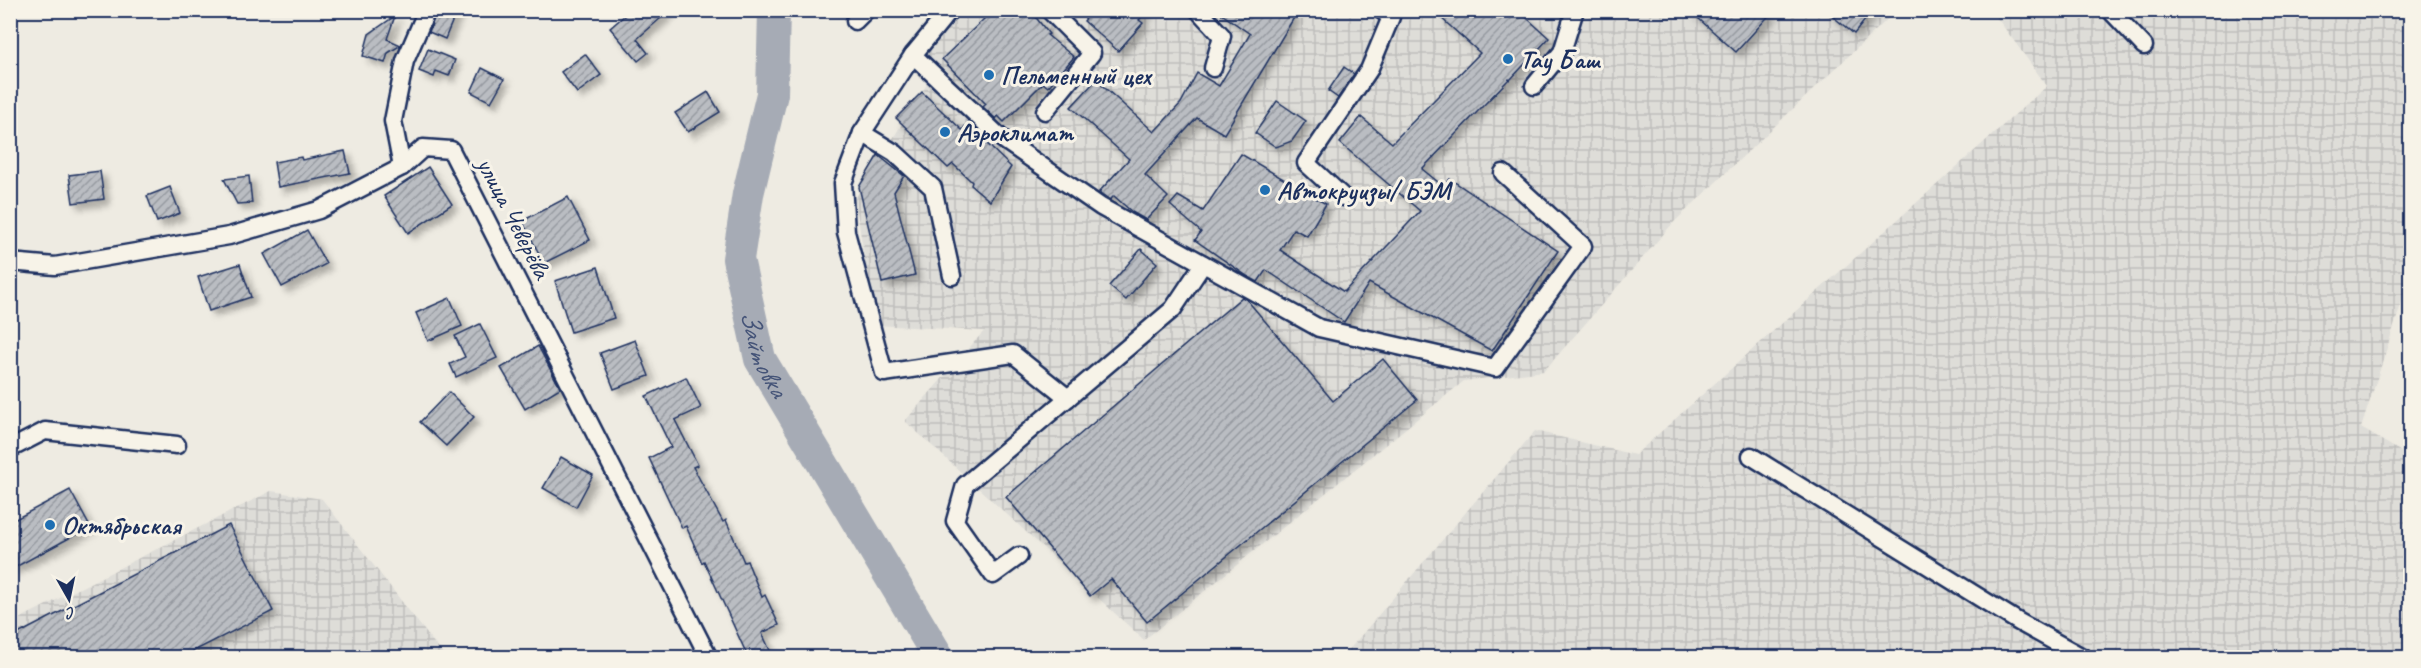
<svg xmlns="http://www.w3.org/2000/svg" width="2421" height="668" font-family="Caveat,sans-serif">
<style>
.industrial{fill:url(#industrial-grid)}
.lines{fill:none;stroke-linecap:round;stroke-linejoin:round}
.river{stroke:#a6abb5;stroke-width:32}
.building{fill:url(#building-hatch);stroke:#1b2f5e;stroke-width:1.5;filter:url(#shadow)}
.minor-casing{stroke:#1b2f5e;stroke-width:21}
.minor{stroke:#f7f3e8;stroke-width:16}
.poi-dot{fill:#1f6fb2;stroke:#f7f3e8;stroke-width:2}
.labels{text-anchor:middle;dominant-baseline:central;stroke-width:6;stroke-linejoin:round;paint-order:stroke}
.poi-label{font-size:26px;font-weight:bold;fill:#1b2f5e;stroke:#f7f3e8;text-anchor:start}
.street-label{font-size:26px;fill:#1b2f5e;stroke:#f7f3e8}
.water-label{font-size:27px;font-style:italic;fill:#455478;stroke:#f7f3e8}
</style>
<defs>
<pattern id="industrial-grid" width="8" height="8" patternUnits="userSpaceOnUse" patternTransform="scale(1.5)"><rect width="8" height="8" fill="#deddd8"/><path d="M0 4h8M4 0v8" fill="none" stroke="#bebebc"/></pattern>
<pattern id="building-hatch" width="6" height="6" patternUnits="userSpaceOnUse" patternTransform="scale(1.5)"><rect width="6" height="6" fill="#babdc2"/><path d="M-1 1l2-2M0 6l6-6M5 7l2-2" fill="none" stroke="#969aa1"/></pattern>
<filter id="shadow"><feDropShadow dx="5.5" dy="5.5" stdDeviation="3" flood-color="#0004"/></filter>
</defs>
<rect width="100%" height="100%" fill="#eeebe2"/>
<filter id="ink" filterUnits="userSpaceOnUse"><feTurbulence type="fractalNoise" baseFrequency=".0167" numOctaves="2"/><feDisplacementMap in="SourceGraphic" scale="12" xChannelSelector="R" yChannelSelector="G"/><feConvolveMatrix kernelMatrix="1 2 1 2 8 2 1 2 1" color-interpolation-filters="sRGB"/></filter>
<g filter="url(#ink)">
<g class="industrial">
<polygon points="952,11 1896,11 1673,223 1544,371 1464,381 1144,640 905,421 984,331 875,325 855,199 927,84 904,64"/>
<polygon points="1992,11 2410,11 2410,277 2361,428 2410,457 2410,648 2406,657 1342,658 1535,431 1635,455 2047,86"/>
<polygon points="271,491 322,499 445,657 11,658 11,623"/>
</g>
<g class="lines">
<path class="river" id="s1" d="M774 10 772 94 748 194 738 259 760 359 939 658"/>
</g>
<g class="building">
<polygon points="437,10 457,10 445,39 429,32"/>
<polygon points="631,10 670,10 637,39 648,53 638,61 610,28"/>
<polygon points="978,10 1030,10 1049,34 1047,35 1074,57 1048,87 1043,83 1004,122 998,116 996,119 983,107 986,104 942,59 985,18"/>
<polygon points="1093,10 1148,10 1139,20 1143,23 1118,51 1084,21"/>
<polygon points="1216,10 1286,10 1295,16 1224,134 1197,118 1145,175 1168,197 1146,220 1132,212 1114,196 1110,200 1099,192 1129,159 1071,107 1096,80 1154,132 1181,103 1197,73 1219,86 1250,34"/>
<polygon points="1446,10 1518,10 1549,38 1510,80 1509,79 1422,169 1443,186 1450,179 1558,251 1492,351 1369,283 1344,322 1266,270 1258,282 1247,276 1195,240 1201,232 1170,205 1178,196 1203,211 1241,154 1326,204 1307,236 1294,229 1280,250 1344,292 1420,211 1340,143 1361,117 1392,143 1480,53 1440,17"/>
<polygon points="1689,10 1774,10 1736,52"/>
<polygon points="1825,10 1873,10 1854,34"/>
<polygon points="395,16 387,39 401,45 388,53 385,63 363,56 369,34"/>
<polygon points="428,49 455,60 449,76 436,71 434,77 419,71"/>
<polygon points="585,54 601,75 577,93 561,72"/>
<polygon points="1344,67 1354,74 1338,98 1328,91"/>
<polygon points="482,68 504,79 491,102 471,92"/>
<polygon points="708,92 720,112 688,132 675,113"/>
<polygon points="922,92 962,130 969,122 981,134 979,136 1011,167 990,201 971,185 972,182 953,164 948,168 896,118"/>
<polygon points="1277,101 1306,121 1292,141 1276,147 1255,133"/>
<polygon points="345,151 350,173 278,187 274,162 301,157 302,160"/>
<polygon points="878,155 904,176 894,192 915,275 882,283 859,187"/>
<polygon points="428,167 452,204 408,233 384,196"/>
<polygon points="100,171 104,199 73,203 69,175"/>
<polygon points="249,176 252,203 237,204 224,179"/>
<polygon points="170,187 180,213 157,222 147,196"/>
<polygon points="568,197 590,240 544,263 522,221"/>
<polygon points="307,230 326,264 282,287 264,254"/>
<polygon points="1141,249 1157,263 1126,300 1109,286"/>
<polygon points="240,264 251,297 209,311 198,277"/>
<polygon points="598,267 614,318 571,332 555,281"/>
<polygon points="1242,297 1247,300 1333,401 1383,359 1417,400 1147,622 1111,579 1090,596 1006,497"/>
<polygon points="450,298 462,326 428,341 416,313"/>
<polygon points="480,324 497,358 456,377 450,364 465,357 455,336"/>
<polygon points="635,340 649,376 614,389 600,353"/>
<polygon points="538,346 560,388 525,409 501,368"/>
<polygon points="686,377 701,408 675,420 698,465 693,467 723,522 726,520 744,562 747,561 762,597 765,595 779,625 762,633 773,657 748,657 704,561 702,563 686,526 682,528 649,458 671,447 646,396"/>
<polygon points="449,392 474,417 446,446 420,422"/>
<polygon points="561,457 593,475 576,507 543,488"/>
<polygon points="70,490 90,527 10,570 10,522"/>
<polygon points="229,525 273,611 182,657 10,657 10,638"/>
</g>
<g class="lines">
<defs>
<g id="minor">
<polyline points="950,10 913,55 862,133 843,183 846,232 884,373 1013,354 1068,398"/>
<polyline points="1198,10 1222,36 1213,68"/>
<polyline points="2110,10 2144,46"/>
<polyline points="855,21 866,10"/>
<polyline points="913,55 1001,138 1101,207 1319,328 1495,368 1583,246 1503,173"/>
<polyline points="1534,86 1562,52 1575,10"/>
<polyline points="1045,111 1092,53 1049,10"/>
<polyline points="862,133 895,153 933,188 952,276"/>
<polyline points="402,167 393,121 405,61 427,10"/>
<polyline points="1343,197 1306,163 1369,70 1391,17 1381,10"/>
<polyline points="10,262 55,266 229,236 319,210 402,167 423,148 451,150 709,658"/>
<polyline points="10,449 45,431 177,445"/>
<polyline points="1751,456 2019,622 2084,658"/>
<polyline points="1019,556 993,575 955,521 965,485 1173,309 1203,264"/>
</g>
</defs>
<use href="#minor" class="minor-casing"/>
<use href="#minor" class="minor"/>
</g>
</g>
<g class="poi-dot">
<circle cx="1508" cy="59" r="6"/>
<circle cx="989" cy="75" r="6"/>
<circle cx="945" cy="132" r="6"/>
<circle cx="1265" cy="190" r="6"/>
<circle cx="50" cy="525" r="6"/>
</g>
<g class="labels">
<g class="poi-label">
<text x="1520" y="59">Тау Баш</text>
<text x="1001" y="75">Пельменный цех</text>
<text x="957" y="132">Аэроклимат</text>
<text x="1277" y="190">Автокруизы/ БЭМ</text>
<text x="62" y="525">Октябрьская</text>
</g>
<g class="street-label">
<text transform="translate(514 218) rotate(63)">улица Чеверёва</text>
</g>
<g class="water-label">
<text stroke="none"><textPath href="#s1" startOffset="351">Зайтовка</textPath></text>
</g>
</g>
<rect width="2421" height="668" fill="none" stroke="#f7f3e8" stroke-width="36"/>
<rect x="18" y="18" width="2385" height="632" fill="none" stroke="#1b2f5e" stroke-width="2" filter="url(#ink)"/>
<g transform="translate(69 599) rotate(171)" stroke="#f7f3e8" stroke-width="4.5" paint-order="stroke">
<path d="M0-4.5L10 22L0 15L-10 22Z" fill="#1b2f5e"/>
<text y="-9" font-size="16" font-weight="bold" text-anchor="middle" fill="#1b2f5e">С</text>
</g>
</svg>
